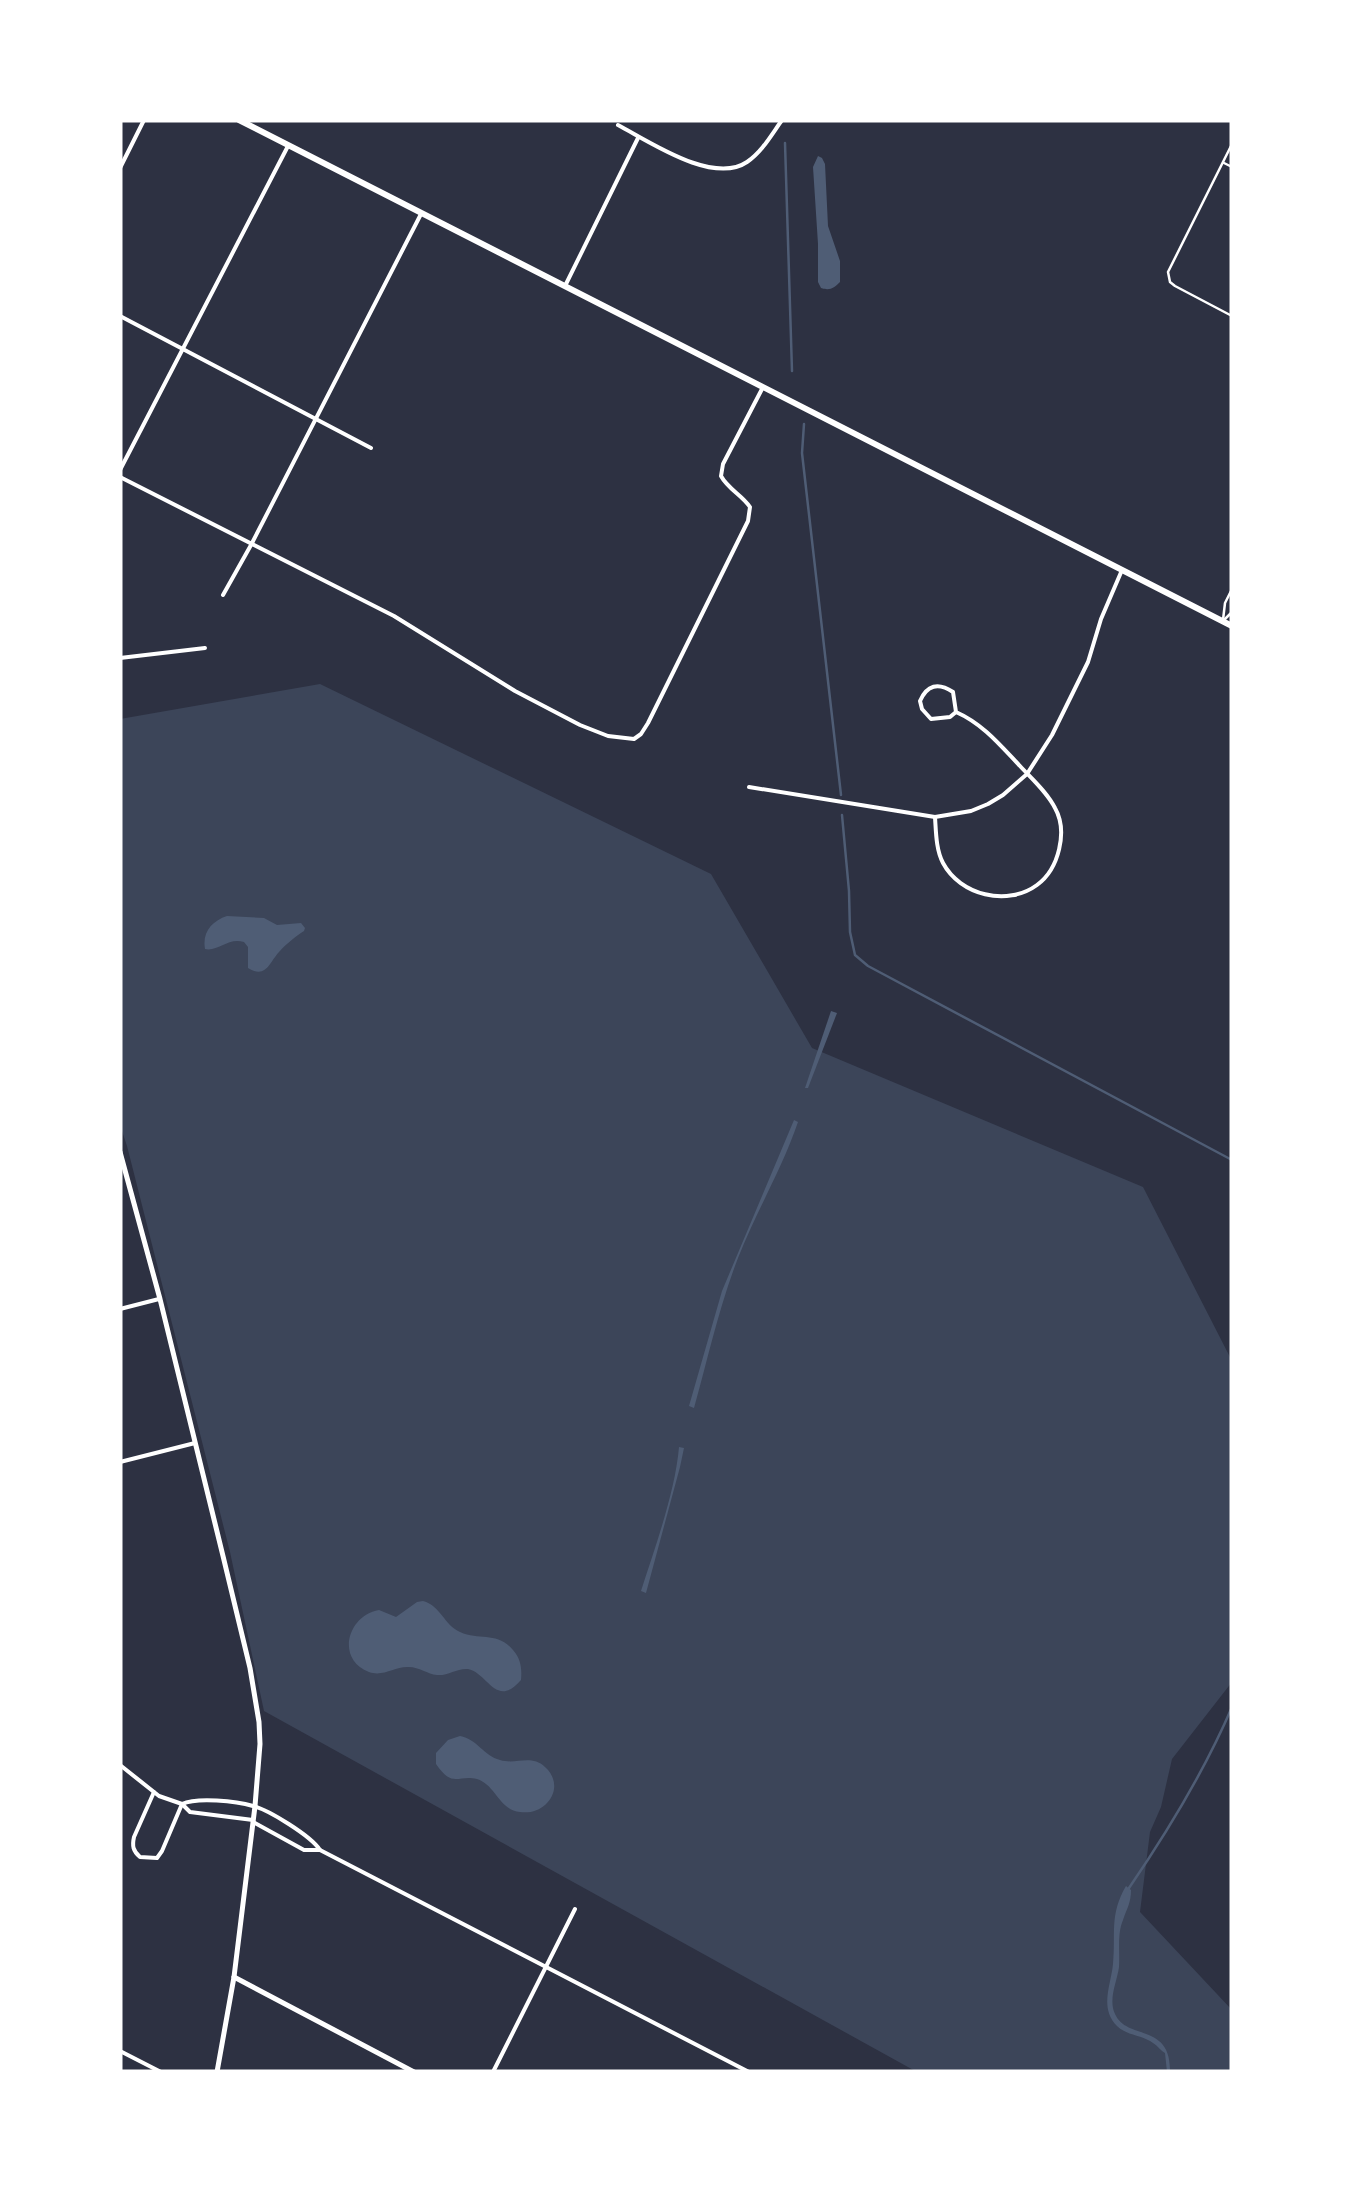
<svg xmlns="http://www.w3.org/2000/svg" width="1352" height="2192" font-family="Signika,sans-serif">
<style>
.green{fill:#3c4559}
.water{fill:#4f5d75}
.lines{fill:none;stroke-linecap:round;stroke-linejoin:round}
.stream{stroke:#4f5d75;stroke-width:2.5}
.service{stroke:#fff;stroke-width:2.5}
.minor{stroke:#fff;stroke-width:4}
.tertiary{stroke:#fff;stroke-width:5}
.primary{stroke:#fff;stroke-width:6}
</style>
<rect width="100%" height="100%" fill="#2d3142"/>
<polygon class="green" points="320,684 711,874 812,1048 1143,1187 1232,1361 1232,1682 1172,1759 1161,1807 1150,1832 1140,1912 1232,2010 1232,2072 917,2072 264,1711 230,1552 127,1146 120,1125 120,719"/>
<g class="water">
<path d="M818 156 822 158 825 164 828 226 840 261V282C834 288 830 291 821 288L818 282V244L813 167Z"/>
<path d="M227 916 264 918 277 925 301 923 305 928 304 931C296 936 286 944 279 952 269 963 266 979 248 968V947L244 942C228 937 218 952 205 949 202 932 212 921 227 916Z"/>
<polygon points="831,1011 837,1013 808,1088 805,1088"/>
<path d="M794 1120 798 1122C782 1169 756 1212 738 1258 719 1307 708 1358 694 1408L689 1406 722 1291Z"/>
<path d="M679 1447 684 1448 680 1467 646 1593 641 1591C655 1547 675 1493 679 1447Z"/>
<path d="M423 1601C441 1606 444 1625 460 1632 480 1641 497 1631 513 1650 521 1659 522 1669 521 1680 496 1709 488 1673 468 1669 457 1668 448 1676 437 1675 427 1674 418 1666 407 1667 394 1667 383 1677 369 1672 335 1659 348 1615 379 1610L396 1617 417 1602Z"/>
<path d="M460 1736C477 1739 484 1756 500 1760 516 1765 531 1754 545 1767 567 1787 546 1816 520 1812 499 1810 496 1785 477 1779 458 1774 453 1789 436 1764V1753L448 1740Z"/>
<path d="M1126 1886 1131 1890C1131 1903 1127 1908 1123 1920 1117 1934 1120 1952 1119 1967 1117 1982 1108 1999 1115 2014 1127 2041 1171 2022 1170 2072H1167L1165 2053C1161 2051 1158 2046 1153 2043 1143 2035 1127 2036 1117 2026 1099 2008 1111 1985 1113 1964 1116 1934 1109 1915 1126 1886Z"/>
</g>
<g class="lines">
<g class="stream">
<polyline points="785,143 792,371"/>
<polyline points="804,424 802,453 841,795"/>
<polyline points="842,815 849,891 850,932 855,955 868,966 1232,1160"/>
<path d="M1129 1888C1168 1831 1205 1770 1232 1707"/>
</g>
<g class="service">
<polyline points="1232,144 1168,272 1170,282 1175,286 1232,316"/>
<polyline points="1224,163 1232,167"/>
<polyline points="1223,620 1225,603 1232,589"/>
<polyline points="1224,620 1232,612"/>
</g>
<g class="minor">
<path d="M618 125C650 142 713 185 747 162 762 152 772 134 782 120"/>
<polyline points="120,168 144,120"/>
<polyline points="565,286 638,138"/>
<polyline points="120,316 371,448"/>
<polyline points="120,470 288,146"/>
<path d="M120 477 394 616 515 691 580 725 608 736 634 739 641 734 648 723 748 521 750 507C742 495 728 489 721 476L723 464 762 389"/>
<polyline points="223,595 251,545 421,214"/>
<polyline points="120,658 205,648"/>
<polyline points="749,787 935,817 971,811 988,804 1003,795 1027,774 1052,735 1088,662 1101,619 1122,570"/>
<path d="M935 817C936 832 936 850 943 863 960 895 1007 907 1037 885 1059 869 1068 831 1055 808 1047 792 1032 779 1020 766 1000 745 983 724 956 712L953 692C938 682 927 685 920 701L922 709 931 719 950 717 956 712"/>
<polyline points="120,1309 159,1299"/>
<polyline points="120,1462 195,1443"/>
<polyline points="120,1765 159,1796 182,1804 190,1812 253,1820"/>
<path d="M154 1792 134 1837C132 1846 133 1851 140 1857L157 1858 162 1851 182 1804"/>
<path d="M182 1804C197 1797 236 1801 253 1806 269 1810 311 1836 320 1850L749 2072"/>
<polyline points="253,1822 304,1850 320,1850"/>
<polyline points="120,2051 161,2072"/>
<polyline points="493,2072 575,1909"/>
</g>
<g class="tertiary">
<polyline points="120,1152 160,1299 223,1556 250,1668 259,1722 260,1744 255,1806 234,1977 217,2072"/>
<polyline points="234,1977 414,2072"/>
</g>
<polyline class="primary" points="239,120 1232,626"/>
</g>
<rect width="1352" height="2192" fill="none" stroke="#ffffff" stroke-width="245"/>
</svg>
